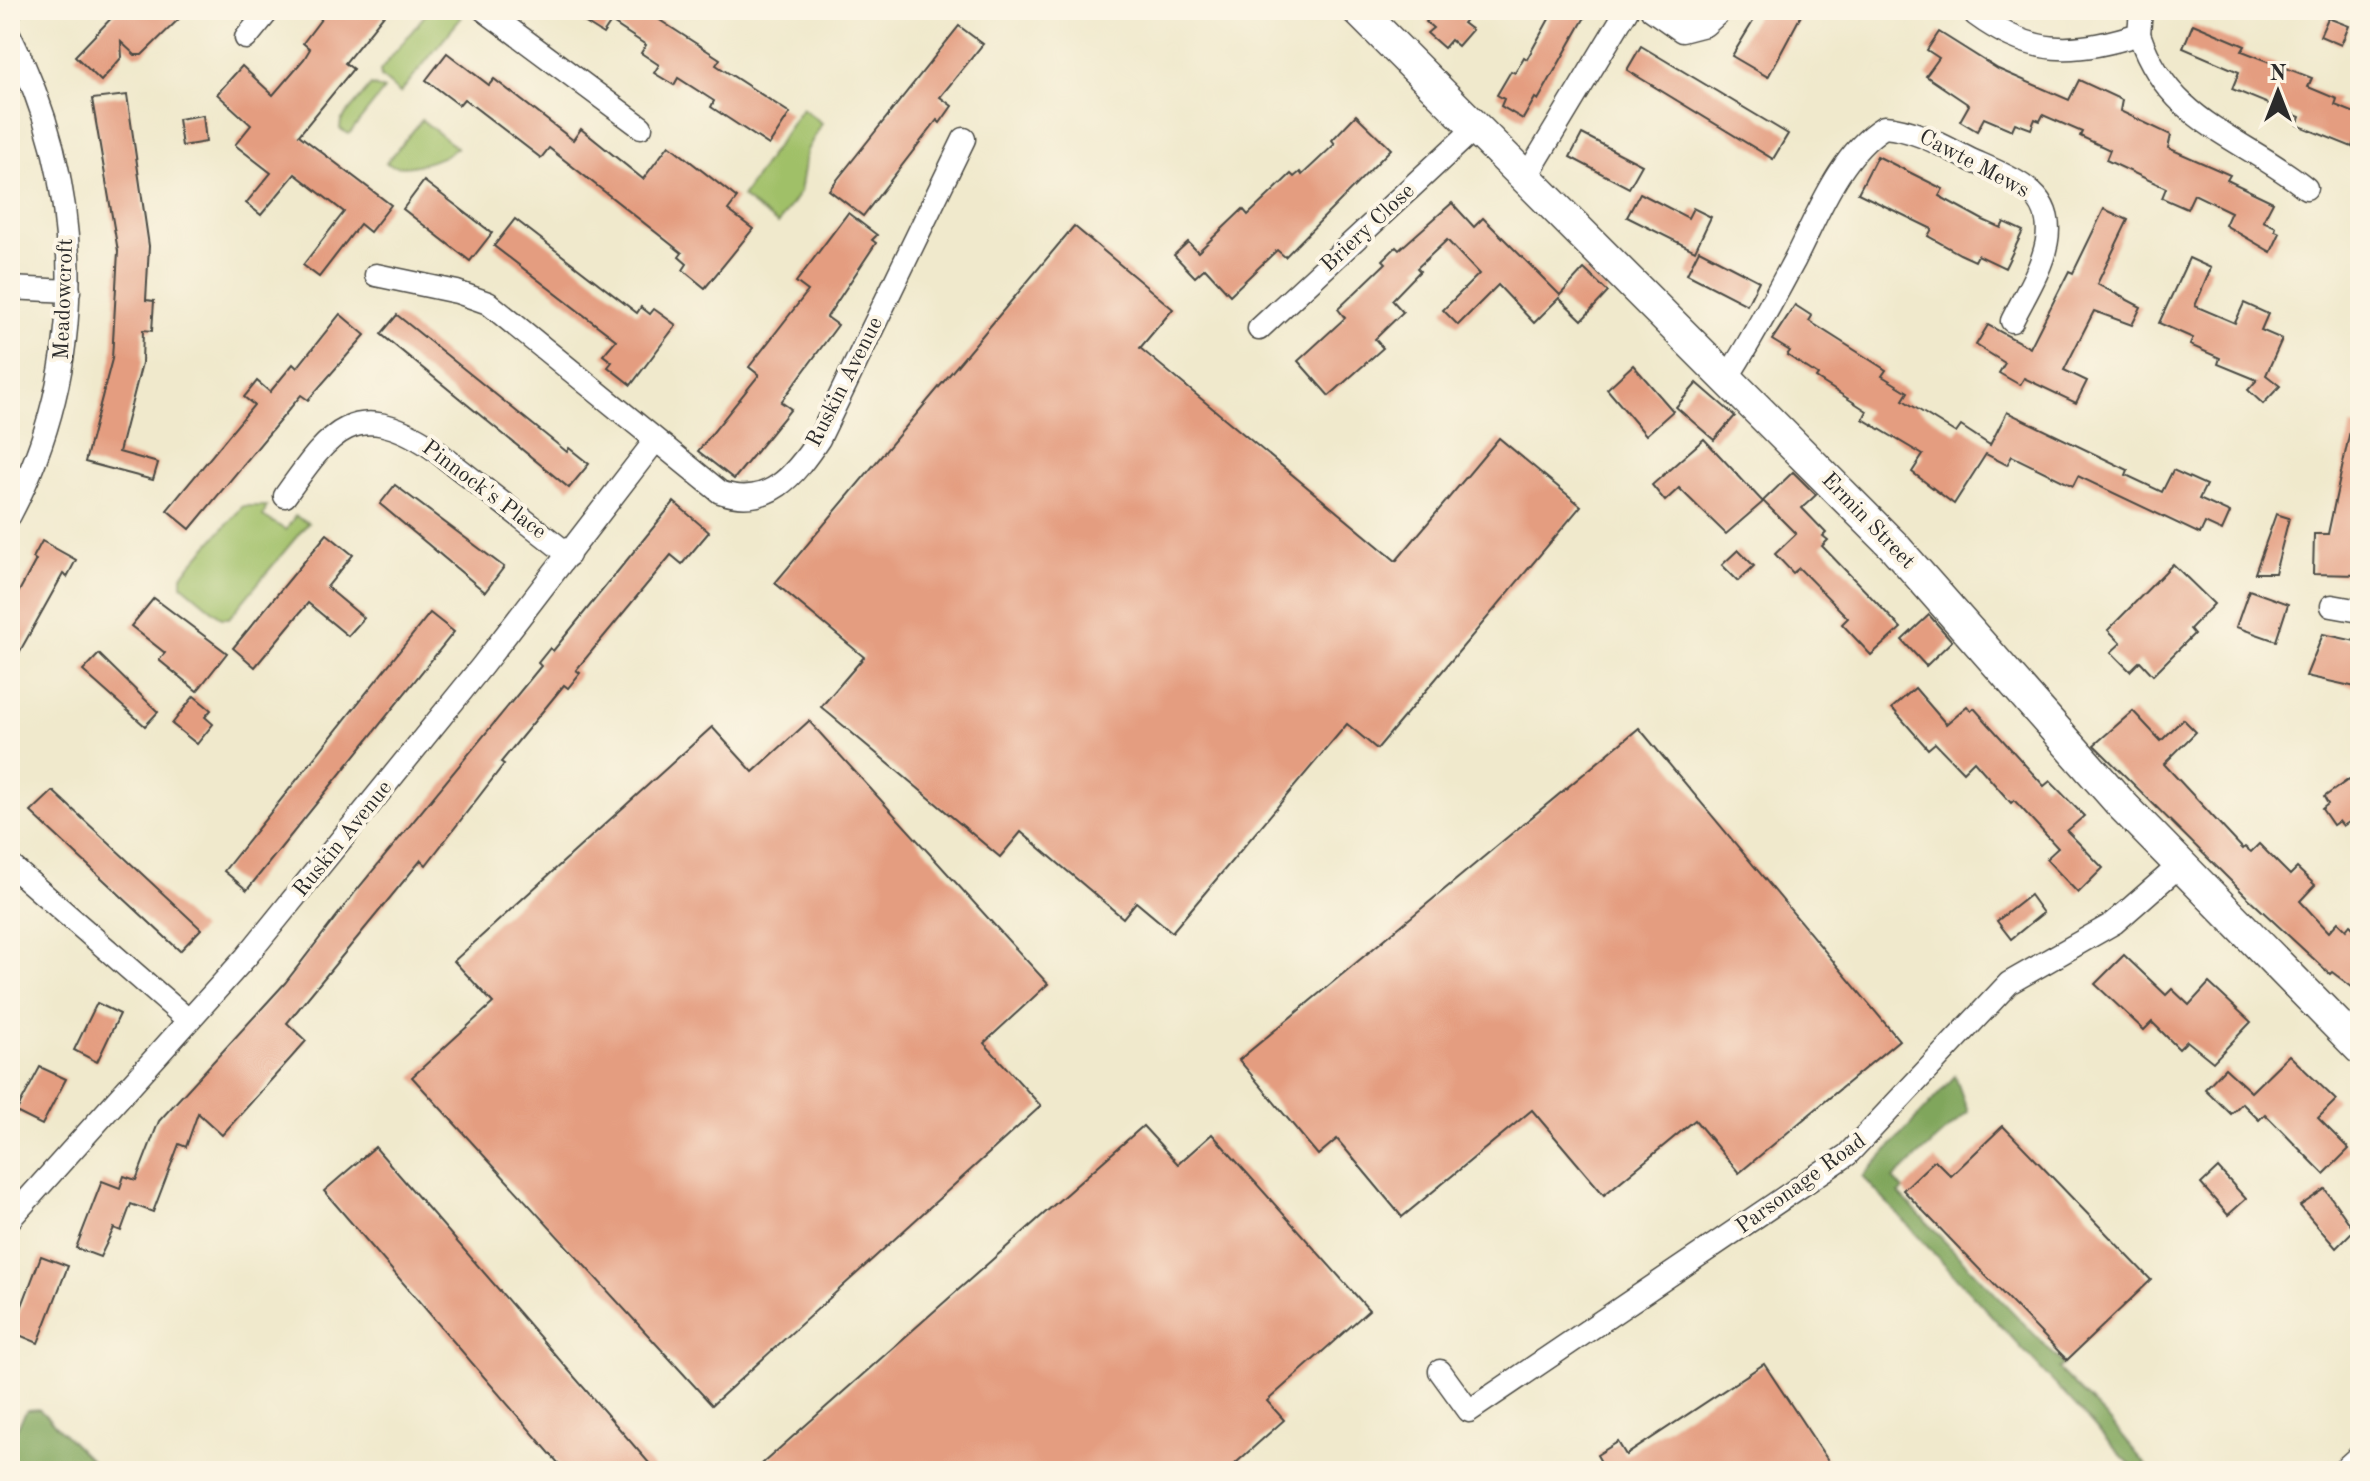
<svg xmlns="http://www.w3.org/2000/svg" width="2370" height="1481" font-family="'Old Standard TT',serif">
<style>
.green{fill:#a0c068;stroke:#66764a;stroke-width:2}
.forest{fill:#80a65c;stroke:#566844;stroke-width:2}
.building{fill:#e49d80}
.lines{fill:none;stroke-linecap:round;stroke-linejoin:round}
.minor-casing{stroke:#494843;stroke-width:25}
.secondary-casing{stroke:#494843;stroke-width:35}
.minor{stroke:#fff;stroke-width:22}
.secondary{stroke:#fff;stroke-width:32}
.labels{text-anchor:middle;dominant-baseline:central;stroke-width:8;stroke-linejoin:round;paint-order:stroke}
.street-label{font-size:22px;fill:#2b2b2b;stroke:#fcf5e5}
</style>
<rect width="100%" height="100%" fill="#fcf5e5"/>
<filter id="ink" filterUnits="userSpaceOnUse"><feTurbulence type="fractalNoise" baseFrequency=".0125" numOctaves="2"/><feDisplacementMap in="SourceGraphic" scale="16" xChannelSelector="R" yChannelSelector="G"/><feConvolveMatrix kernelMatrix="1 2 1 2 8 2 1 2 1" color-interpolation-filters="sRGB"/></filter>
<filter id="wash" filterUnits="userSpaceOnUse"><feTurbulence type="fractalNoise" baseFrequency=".006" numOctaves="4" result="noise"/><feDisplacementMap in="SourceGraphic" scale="32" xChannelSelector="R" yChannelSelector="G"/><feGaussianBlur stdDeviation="1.8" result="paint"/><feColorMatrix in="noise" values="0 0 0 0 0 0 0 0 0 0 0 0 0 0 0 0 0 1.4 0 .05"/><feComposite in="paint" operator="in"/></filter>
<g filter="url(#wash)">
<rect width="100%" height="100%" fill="#f0e9cc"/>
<g class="green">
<polygon points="429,10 452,10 461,18 400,93 381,77 380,71"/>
<polygon points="371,85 384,90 349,134 340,129 341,121"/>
<polygon points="802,108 822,123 807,150 800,192 778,224 742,197"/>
<path d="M422 120 457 148C441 160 404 173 386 163Z"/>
<polygon points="243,506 267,506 263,516 286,530 295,516 308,523 229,618 222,618 182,585 182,575"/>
</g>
<g class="forest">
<polygon points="1955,1076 1968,1112 1893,1179 1903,1190 1899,1194 2063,1364 2058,1369 2110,1421 2151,1471 2137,1471 2116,1450 1863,1177"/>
<polygon points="39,1409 101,1471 10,1471 10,1440 27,1410"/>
</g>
<g id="blocks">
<g class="building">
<polygon points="119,10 188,10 142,55 135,55 121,42 122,57 101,81 75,56"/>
<polygon points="328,10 388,10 345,63 353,69 299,135 391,205 370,232 360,224 319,277 303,265 344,212 295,174 261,215 246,203 271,173 235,145 251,125 217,94 242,66 273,95 304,59 310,49 303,43"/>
<polygon points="592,10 644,10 720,59 716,65 790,113 769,145 711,107 714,101 678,78 674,85 654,73 659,65 641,53 646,45 611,22 603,34 584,22"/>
<polygon points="1437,10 1474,10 1463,23 1472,30 1458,46 1451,40 1444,48 1427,33 1433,28 1426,22"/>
<polygon points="1554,10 1589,10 1538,100 1535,98 1523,119 1501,106 1504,99 1497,95 1511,71 1515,73 1524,57 1527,59"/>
<polygon points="1760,10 1804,10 1768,77 1732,56"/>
<polygon points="2328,18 2349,26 2341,45 2320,36"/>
<polygon points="2193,24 2245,46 2242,51 2312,78 2308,87 2337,99 2335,105 2360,115 2360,128 2352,147 2297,125 2300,117 2232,89 2239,72 2183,48"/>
<polygon points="959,26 983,44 940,97 952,106 940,123 937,120 863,216 829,190"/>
<polygon points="1939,32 1998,69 2069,100 2079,80 2122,100 2120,111 2171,135 2168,148 2230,175 2227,180 2273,202 2263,221 2276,227 2275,231 2280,233 2271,252 2225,225 2231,212 2194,194 2187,209 2162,198 2166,188 2106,160 2110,150 2080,136 2082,132 2043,115 2040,121 2035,119 2031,129 2015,123 2012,130 1984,118 1977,131 1960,121 1969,105 1926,76 1939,58 1927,50"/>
<polygon points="1641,46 1788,134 1773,159 1627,70"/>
<polygon points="447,53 489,85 494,79 573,140 581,129 643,179 669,145 737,198 728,210 753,229 705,288 683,270 687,264 679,257 682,253 549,148 541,158 464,99 459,105 426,80"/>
<polygon points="127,95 149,246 146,300 154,301 152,331 143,330 142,363 119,452 158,463 153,480 85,462 112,359 118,251 92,99"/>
<polygon points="203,115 206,142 182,146 178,119"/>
<polygon points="1356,115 1391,149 1285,257 1277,250 1230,295 1205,268 1195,277 1174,255 1188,242 1198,252 1243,209 1248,215 1291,174 1294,177 1300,172 1302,175 1335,144 1332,140"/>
<polygon points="1582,134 1642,165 1629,188 1570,157"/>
<polygon points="1877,156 1943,189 1939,196 1983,220 2001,228 2004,222 2023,231 2005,268 1978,255 1975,261 1960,254 1928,236 1932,229 1858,193"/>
<polygon points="424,181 492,233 470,261 403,209"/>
<polygon points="1640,193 1688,218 1693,208 1711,217 1695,251 1627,217"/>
<polygon points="1452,203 1474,227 1483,218 1560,295 1584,269 1608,292 1582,320 1559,298 1534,323 1498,285 1458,325 1443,310 1479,274 1447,240 1417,268 1420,271 1392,300 1403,312 1375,339 1383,348 1329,396 1298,361 1345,318 1338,309 1386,263 1383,260 1396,247 1399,250"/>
<polygon points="2104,209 2128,220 2097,284 2141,307 2132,325 2094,311 2064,370 2087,381 2076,403 2024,378 2020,385 1999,373 2005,363 1976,345 1988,325 2030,348 2069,271 2073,273"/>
<polygon points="848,213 877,235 872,240 876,243 827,317 838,325 781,402 791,409 734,479 698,451 759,375 749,367 808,291 796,282"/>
<polygon points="515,219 637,313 641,307 650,314 654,309 676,325 631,385 608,367 612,362 603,355 616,340 494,246"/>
<polygon points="1074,226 1173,309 1140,348 1396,561 1499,438 1581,506 1377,749 1347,724 1172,932 1136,902 1123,918 1021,832 1000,857 821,707 864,657 775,583"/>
<polygon points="1699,250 1759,281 1747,305 1687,274"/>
<polygon points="2189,258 2211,268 2195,306 2235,323 2244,303 2268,314 2261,330 2282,339 2266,375 2280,386 2263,404 2248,390 2257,380 2218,364 2220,358 2190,345 2193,338 2159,323"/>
<polygon points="1795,305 1812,316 1809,321 1886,370 1882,376 1908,392 1903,400 1956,433 1961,426 1990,445 2007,412 2128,470 2126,475 2162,492 2173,470 2206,485 2199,499 2230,513 2222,531 2205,523 2200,534 2078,476 2073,486 2012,456 2007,465 1986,454 1954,504 1912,472 1923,455 1863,419 1867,411 1816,378 1818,375 1787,355 1790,351 1772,340"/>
<polygon points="340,314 365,335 308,400 301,395 190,529 167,510 254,405 244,397 257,381 270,392 293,364 297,368"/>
<polygon points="397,315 567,452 569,448 589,464 569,488 381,334"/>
<polygon points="1633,365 1673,411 1646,435 1607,389"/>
<polygon points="1697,383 1735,416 1714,440 1676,407"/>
<polygon points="2351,426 2360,427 2360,575 2313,574 2314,534 2328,534"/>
<polygon points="1704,439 1763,502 1726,534 1679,488 1665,501 1652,485"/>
<polygon points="1793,472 1816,495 1802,508 1826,533 1823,536 1828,540 1822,546 1901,628 1871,655 1842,624 1848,618 1799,568 1793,573 1775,554 1796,534 1763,501"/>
<polygon points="395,485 504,567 485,592 380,504"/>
<polygon points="674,502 709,532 682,564 671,555 576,670 580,673 568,688 564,685 501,762 504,764 426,865 421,860 287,1023 306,1041 222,1135 198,1113 186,1147 179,1144 153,1212 131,1204 121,1231 114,1228 100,1257 76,1248 102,1181 120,1188 124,1176 136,1180 159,1121 285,983 356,891 541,666 538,663 550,648 553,651"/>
<polygon points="2276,514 2289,518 2275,573 2255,573"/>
<polygon points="327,534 353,555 327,587 364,618 348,636 308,603 255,667 233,648"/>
<polygon points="42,541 76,560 67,577 63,574 10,669 10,608 36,560 33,558"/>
<polygon points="1738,550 1754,566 1738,581 1722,565"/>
<polygon points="2173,564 2214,604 2190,629 2194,634 2153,675 2140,661 2130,671 2111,652 2121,643 2108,630"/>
<polygon points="2249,590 2288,604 2276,641 2236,627"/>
<polygon points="154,598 227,653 197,691 159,660 165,653 131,626"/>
<polygon points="430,613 454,632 247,890 224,871"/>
<polygon points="1929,615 1952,641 1926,666 1902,640"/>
<polygon points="2323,634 2360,642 2360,688 2306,676"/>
<polygon points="99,654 158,712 145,726 83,671"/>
<polygon points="1915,688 1946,724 1967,706 1971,711 1974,708 2044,786 2050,781 2084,816 2067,831 2103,868 2078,893 2046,859 2058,848 2014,800 2011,803 1974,761 1963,772 1935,743 1928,749 1892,708"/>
<polygon points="194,696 211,710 205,717 213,724 197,744 172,724"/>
<polygon points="2133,711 2161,741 2183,719 2196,732 2164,764 2243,849 2245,847 2251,852 2259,844 2290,875 2297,868 2315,885 2300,901 2329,932 2338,922 2346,930 2350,925 2360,935 2360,993 2332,972 2330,974 2246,896 2094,745"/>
<polygon points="809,721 1048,984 984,1043 1041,1106 712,1405 412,1077 493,1003 454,961 712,727 753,772"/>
<polygon points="1639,728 1899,1040 1739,1173 1695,1120 1604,1195 1532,1110 1402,1217 1337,1139 1318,1155 1239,1060"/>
<polygon points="2348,780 2360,797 2360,815 2343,826 2339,821 2333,825 2322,809 2328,804 2324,797"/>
<polygon points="53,791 201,929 180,951 31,812"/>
<polygon points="2030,895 2043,913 2011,939 1997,921"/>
<polygon points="2124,955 2166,995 2172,989 2189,1005 2209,983 2251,1022 2213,1062 2187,1041 2179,1049 2152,1022 2144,1030 2095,984"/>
<polygon points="97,1003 120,1014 97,1062 74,1050"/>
<polygon points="2289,1055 2336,1100 2318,1118 2349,1149 2324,1174 2265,1114 2259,1120 2242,1103 2231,1114 2205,1089 2225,1068 2251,1092"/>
<polygon points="40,1067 66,1079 42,1125 16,1112"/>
<polygon points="1143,1126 1178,1164 1212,1134 1369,1310 1267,1401 1284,1420 1227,1471 754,1471"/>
<polygon points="2003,1126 2151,1280 2067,1360 1903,1190 1935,1160 1951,1176"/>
<polygon points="375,1147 656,1471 565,1471 324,1191"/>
<polygon points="2218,1168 2246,1199 2228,1215 2201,1184"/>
<polygon points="2325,1189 2354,1230 2336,1248 2300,1206"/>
<polygon points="41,1256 68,1266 38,1343 12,1332"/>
<polygon points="1764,1364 1835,1471 1602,1471 1605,1469 1597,1455 1618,1442 1626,1455"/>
</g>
</g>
</g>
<g filter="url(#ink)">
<use href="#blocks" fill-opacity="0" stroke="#494843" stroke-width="2"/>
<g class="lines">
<defs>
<g id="minor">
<polyline points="484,10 641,127"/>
<polyline points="1652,10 1682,31 1705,25 1722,10"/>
<polyline points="10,11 11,10"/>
<path d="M1976 15C2032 56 2074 55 2139 34L2141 10"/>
<path d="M2139 34C2170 124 2240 135 2306 188"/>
<path d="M10 36C87 186 89 365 10 515"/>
<polyline points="246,38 269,10"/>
<polyline points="1525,179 1627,10"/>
<path d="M376 275 457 292 488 303 720 492C768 509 795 475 819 439L964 139"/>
<polyline points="10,288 69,291"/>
<polyline points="1259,329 1476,127"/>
<path d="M1727 378C1752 340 1773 300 1795 259 1818 214 1840 154 1884 127 1915 129 1943 146 1971 160 1989 168 2010 176 2026 188 2074 223 2031 282 2012 321"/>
<path d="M285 496C329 434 353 396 431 447L569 555"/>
<polyline points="2332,606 2360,611"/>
<polyline points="10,865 187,1019"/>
<polyline points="10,1219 246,957 482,666 655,441"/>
<polyline points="1440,1371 1469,1411 1847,1155 2009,983 2114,923 2180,865"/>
</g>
<g id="secondary">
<polyline points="1358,10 1893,545 2122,805 2360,1048"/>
<polyline points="2350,1471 2360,1462"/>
</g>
</defs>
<use href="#minor" class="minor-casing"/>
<use href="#secondary" class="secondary-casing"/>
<use href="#minor" class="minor"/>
<use href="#secondary" class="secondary"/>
</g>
</g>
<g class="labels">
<g class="street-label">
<text transform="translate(1974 164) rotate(28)">Cawte Mews</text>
<text transform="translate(1368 228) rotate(-43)">Briery Close</text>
<text transform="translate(64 299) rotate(-88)">Meadowcroft</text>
<text transform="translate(845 382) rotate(-63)">Ruskin Avenue</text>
<text transform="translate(484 490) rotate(37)">Pinnock's Place</text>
<text transform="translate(1868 521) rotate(46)">Ermin Street</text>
<text transform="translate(343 839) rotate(-51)">Ruskin Avenue</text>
<text transform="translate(1801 1184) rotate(-36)">Parsonage Road</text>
</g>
</g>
<rect width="2370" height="1481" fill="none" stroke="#fcf5e5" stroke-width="40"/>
<g transform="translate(2278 92)" stroke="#fcf5e5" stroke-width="6" paint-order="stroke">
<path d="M0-6L14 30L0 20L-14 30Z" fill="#2b2b2b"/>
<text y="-12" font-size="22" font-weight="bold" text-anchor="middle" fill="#2b2b2b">N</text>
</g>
</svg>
